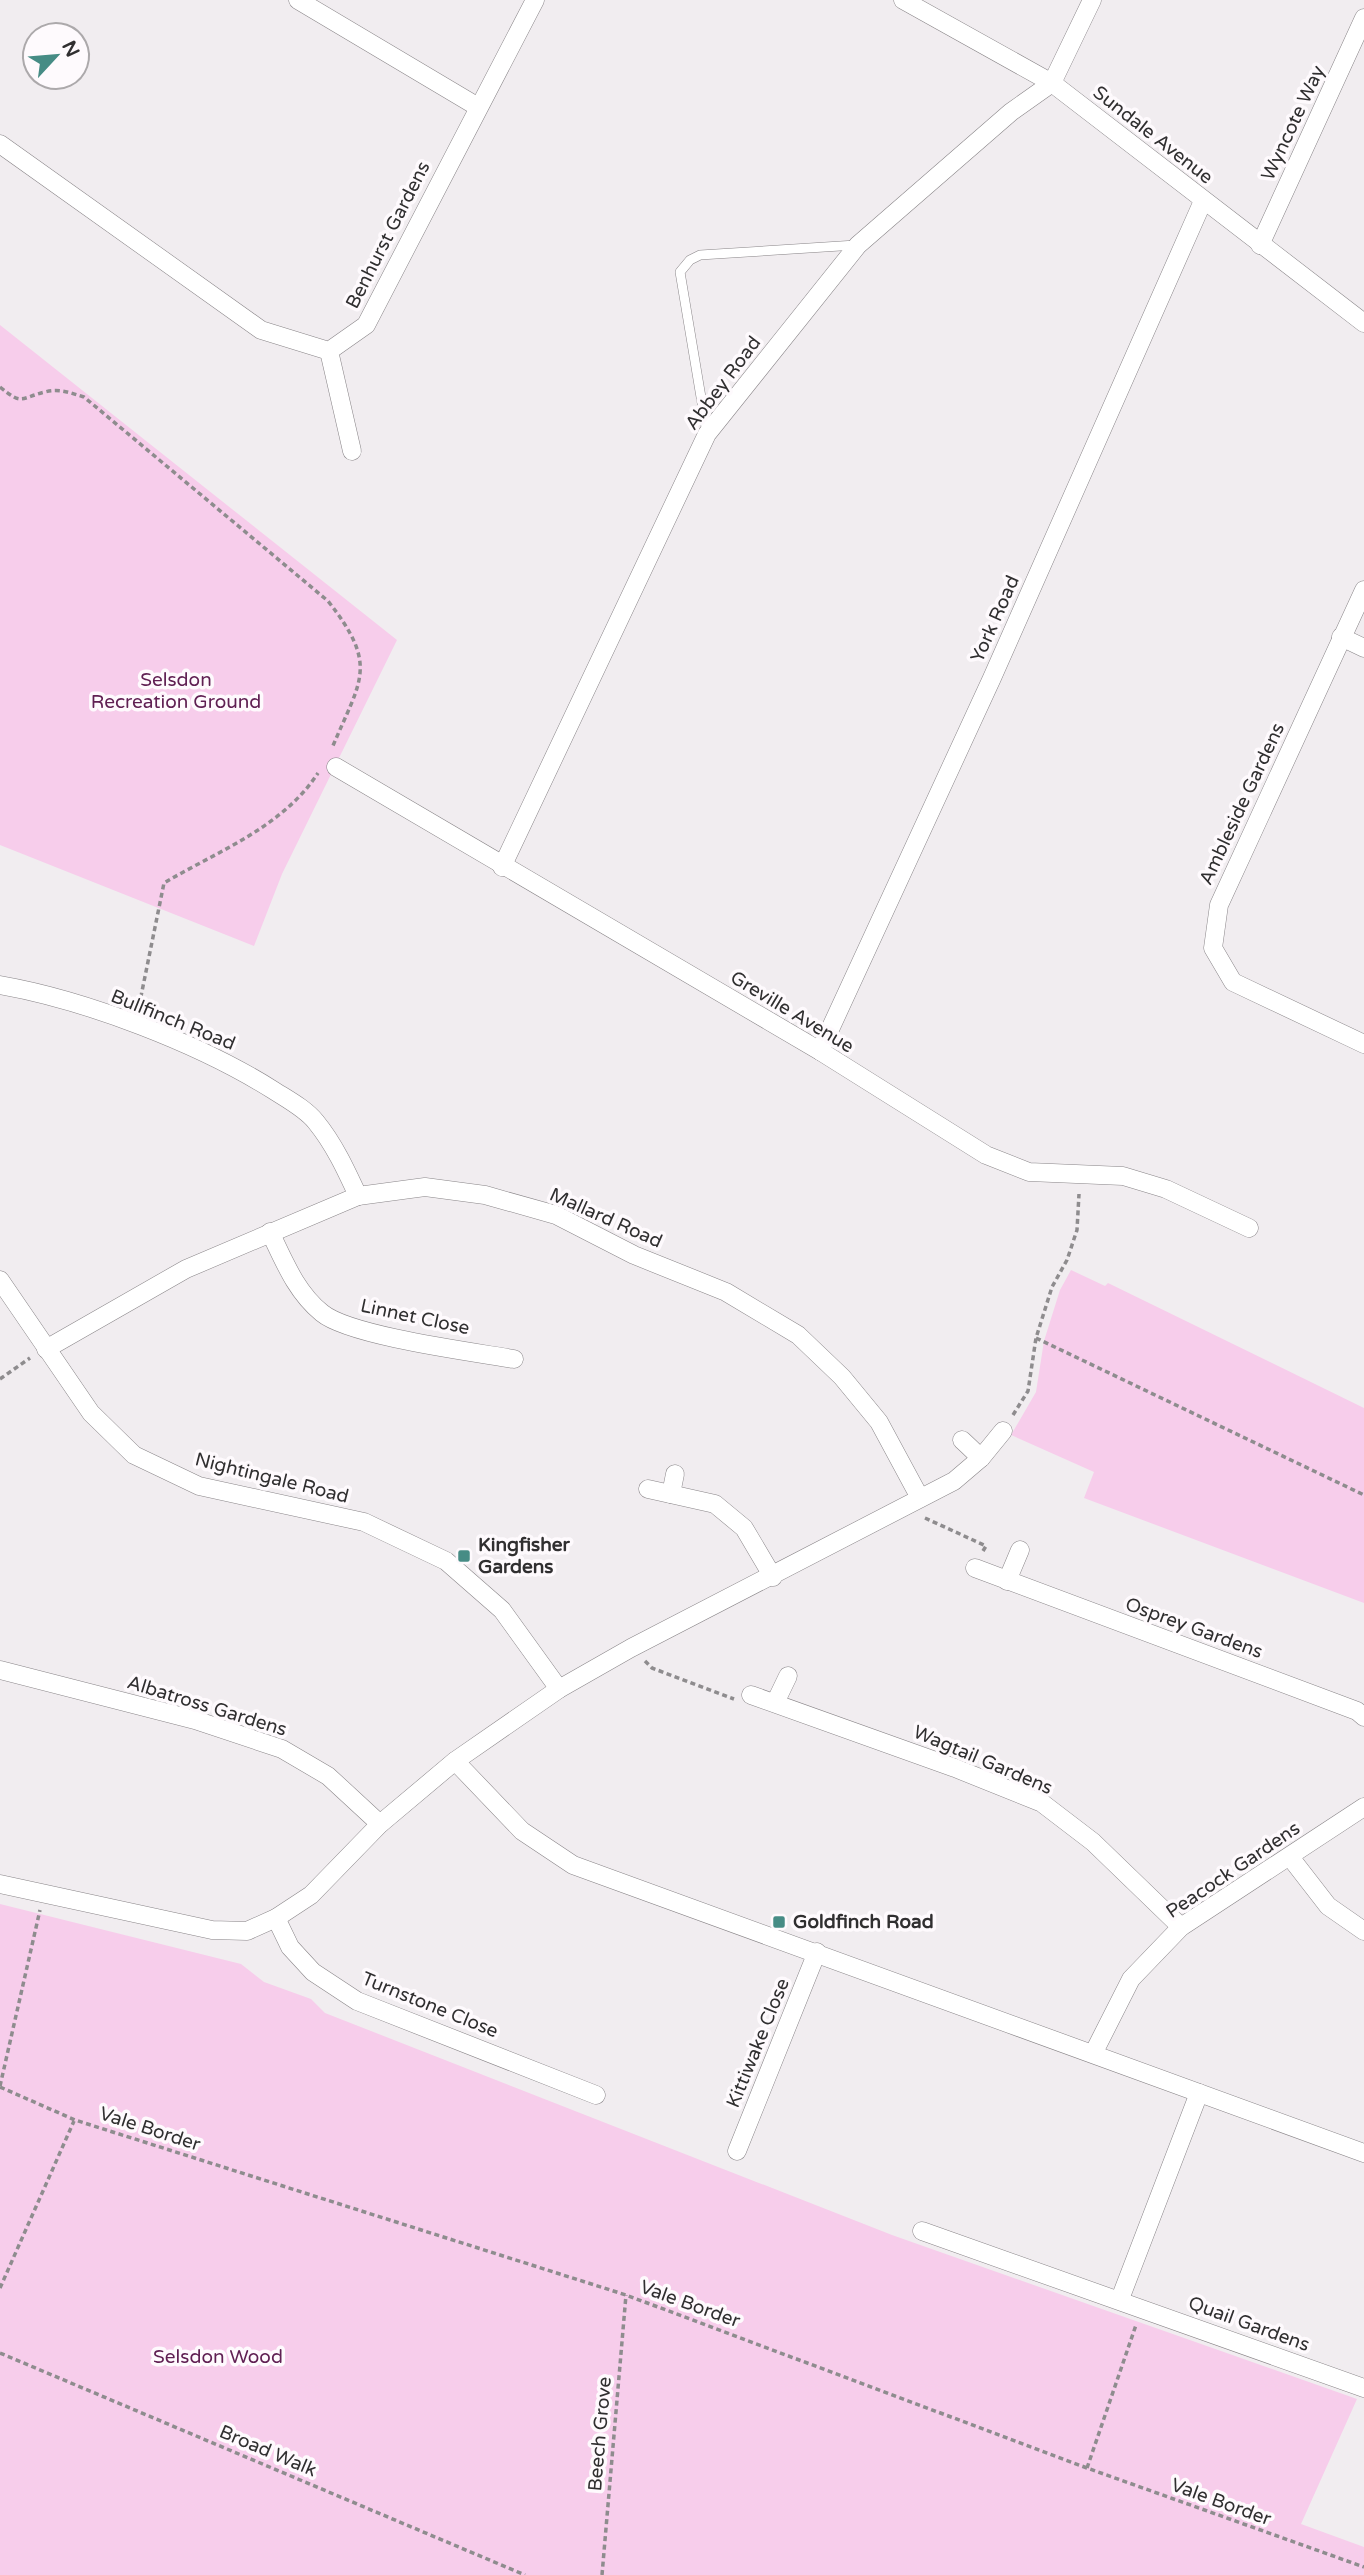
<svg xmlns="http://www.w3.org/2000/svg" width="1364" height="2575" font-family="'Varela Round',sans-serif">
<style>
.green{fill:#f7cdeb}
.lines{fill:none;stroke-linecap:round;stroke-linejoin:round}
.service-casing{stroke:#898588;stroke-width:10}
.minor-casing{stroke:#898588;stroke-width:19}
.path{stroke:#8e8c8e;stroke-width:3.5;stroke-dasharray:5 3.5;stroke-linecap:butt}
.service{stroke:#fff;stroke-width:9}
.minor{stroke:#fff;stroke-width:18}
.poi-dot{fill:#468c85;stroke:#fefafd;stroke-width:2.5}
.labels{text-anchor:middle;dominant-baseline:central;stroke-width:7;stroke-linejoin:round;paint-order:stroke}
.street-label{font-size:19px;fill:#302f30;stroke:#fefafd}
.park-label{font-size:19px;fill:#602053;stroke:#fefafd}
.poi-label{font-size:19px;font-weight:bold;fill:#302f30;stroke:#fefafd;text-anchor:start}
</style>
<rect width="100%" height="100%" fill="#f1edf0"/>
<g class="green">
<polygon points="0,325 397,640 282,874 254,946 0,845"/>
<polygon points="1071,1270 1105,1286 1108,1283 1364,1408 1364,1603 1084,1498 1094,1472 1011,1435 1036,1392 1044,1341 1060,1290"/>
<polygon points="0,1904 241,1964 264,1982 311,1999 325,2013 892,2235 1357,2399 1301,2524 1364,2547 1364,2575 0,2575"/>
</g>
<g class="lines">
<defs>
<polyline id="service" points="707,433 680,272 690,260 700,255 856,245"/>
<g id="minor">
<polyline points="298,0 478,107"/>
<polyline points="903,0 1052,83 1364,323"/>
<polyline points="0,144 261,330 329,351 366,325 535,0"/>
<polyline points="1260,245 1364,18"/>
<polyline points="329,351 352,451"/>
<polyline points="1364,590 1219,905 1213,948 1233,982 1364,1044"/>
<polyline points="1341,637 1364,648"/>
<polyline points="336,767 820,1051 986,1155 1029,1172 1123,1176 1166,1189 1249,1228"/>
<polyline points="502,867 707,434 858,245 1011,112 1052,83 1092,0"/>
<path d="M0 985C86 1000 200 1044 273 1090 287 1099 306 1109 316 1122 334 1144 346 1170 358 1196"/>
<polyline points="820,1051 992,678 1203,201"/>
<path d="M270 1232C284 1261 296 1292 322 1313 350 1336 473 1352 514 1359"/>
<polyline points="0,1280 91,1413 134,1455 199,1486 364,1522 446,1561 502,1610 559,1689"/>
<polyline points="46,1349 186,1269 358,1196 425,1187 485,1195 556,1215 634,1255 726,1292 798,1335 842,1377 879,1422 920,1498"/>
<polyline points="962,1440 981,1458"/>
<polyline points="648,1489 715,1504 744,1528 773,1577"/>
<polyline points="671,1494 675,1474"/>
<polyline points="975,1568 1357,1711 1364,1717"/>
<polyline points="1007,1581 1020,1550"/>
<polyline points="0,1670 195,1720 282,1749 328,1776 380,1824"/>
<polyline points="751,1695 955,1768 1042,1803 1093,1842 1181,1927"/>
<polyline points="775,1703 788,1676"/>
<polyline points="455,1761 522,1831 573,1865 1364,2153"/>
<polyline points="1290,1857 1328,1906 1364,1931"/>
<polyline points="0,1884 212,1930 247,1931 276,1918 311,1895 380,1824 455,1761 559,1689 631,1648 954,1481 981,1458 1003,1431"/>
<polyline points="276,1918 290,1947 313,1972 357,2001 596,2095"/>
<polyline points="1094,2052 1131,1979 1181,1927 1364,1807"/>
<polyline points="737,2151 817,1952"/>
<polyline points="922,2231 1364,2388"/>
<polyline points="1120,2299 1199,2093"/>
</g>
</defs>
<use href="#service" class="service-casing"/>
<use href="#minor" class="minor-casing"/>
<g class="path">
<path d="M0 387C23 406 20 398 45 392 59 388 71 393 84 397L328 601C379 666 361 679 332 748"/>
<path d="M139 1006 164 883C218 851 283 827 318 773"/>
<polyline points="1036,1338 1364,1495"/>
<polyline points="0,1379 30,1358"/>
<polyline points="1013,1415 1028,1391 1036,1338 1052,1287 1067,1260 1077,1230 1079,1194"/>
<polyline points="925,1518 986,1546 983,1551"/>
<polyline points="645,1661 652,1668 734,1699"/>
<polyline points="0,2086 40,1910"/>
<polyline points="0,2087 75,2120 626,2295 1087,2468 1364,2567"/>
<polyline points="0,2288 74,2121"/>
<polyline points="0,2353 525,2575"/>
<polyline points="1087,2468 1136,2325"/>
<polyline points="602,2575 626,2295"/>
</g>
<use href="#service" class="service"/>
<use href="#minor" class="minor"/>
</g>
<g class="poi-dot">
<rect x="457" y="1549" width="14" height="14" rx="3.5"/>
<rect x="772" y="1915" width="14" height="14" rx="3.5"/>
</g>
<g class="labels">
<g class="street-label">
<text transform="translate(1293 123) rotate(-65)">Wyncote Way</text>
<text transform="translate(1153 135) rotate(38)">Sundale Avenue</text>
<text transform="translate(388 235) rotate(-63)">Benhurst Gardens</text>
<text transform="translate(723 383) rotate(-53)">Abbey Road</text>
<text transform="translate(995 619) rotate(-66)">York Road</text>
<text transform="translate(1242 804) rotate(-65)">Ambleside Gardens</text>
<text transform="translate(792 1012) rotate(31)">Greville Avenue</text>
<text transform="translate(173 1020) rotate(22)">Bullfinch Road</text>
<text transform="translate(606 1218) rotate(24)">Mallard Road</text>
<text transform="translate(415 1317) rotate(12)">Linnet Close</text>
<text transform="translate(272 1478) rotate(14)">Nightingale Road</text>
<text transform="translate(1194 1628) rotate(20)">Osprey Gardens</text>
<text transform="translate(207 1706) rotate(17)">Albatross Gardens</text>
<text transform="translate(983 1760) rotate(23)">Wagtail Gardens</text>
<text transform="translate(1233 1870) rotate(-34)">Peacock Gardens</text>
<text transform="translate(430 2005) rotate(22)">Turnstone Close</text>
<text transform="translate(758 2043) rotate(-68)">Kittiwake Close</text>
<text transform="translate(150 2129) rotate(18)">Vale Border</text>
<text transform="translate(690 2304) rotate(20)">Vale Border</text>
<text transform="translate(1249 2324) rotate(20)">Quail Gardens</text>
<text transform="translate(600 2434) rotate(-85)">Beech Grove</text>
<text transform="translate(268 2451) rotate(23)">Broad Walk</text>
<text transform="translate(1221 2502) rotate(20)">Vale Border</text>
</g>
<g class="park-label">
<text x="176" y="680">Selsdon<tspan x="176" dy="22">Recreation Ground</tspan></text>
<text x="218" y="2357">Selsdon Wood</text>
</g>
<g class="poi-label">
<text x="478" y="1545">Kingfisher<tspan x="478" dy="22">Gardens</tspan></text>
<text x="793" y="1922">Goldfinch Road</text>
</g>
</g>
<g transform="translate(56 56) rotate(64)"><circle r="33" fill="#fefafd" stroke="#aca9ab" stroke-width="2"/>
<path d="M0-5L12 26L0 18L-12 26Z" fill="#468c85"/>
<text y="-10" font-size="19" font-weight="bold" text-anchor="middle" fill="#302f30">N</text>
</g>
</svg>
